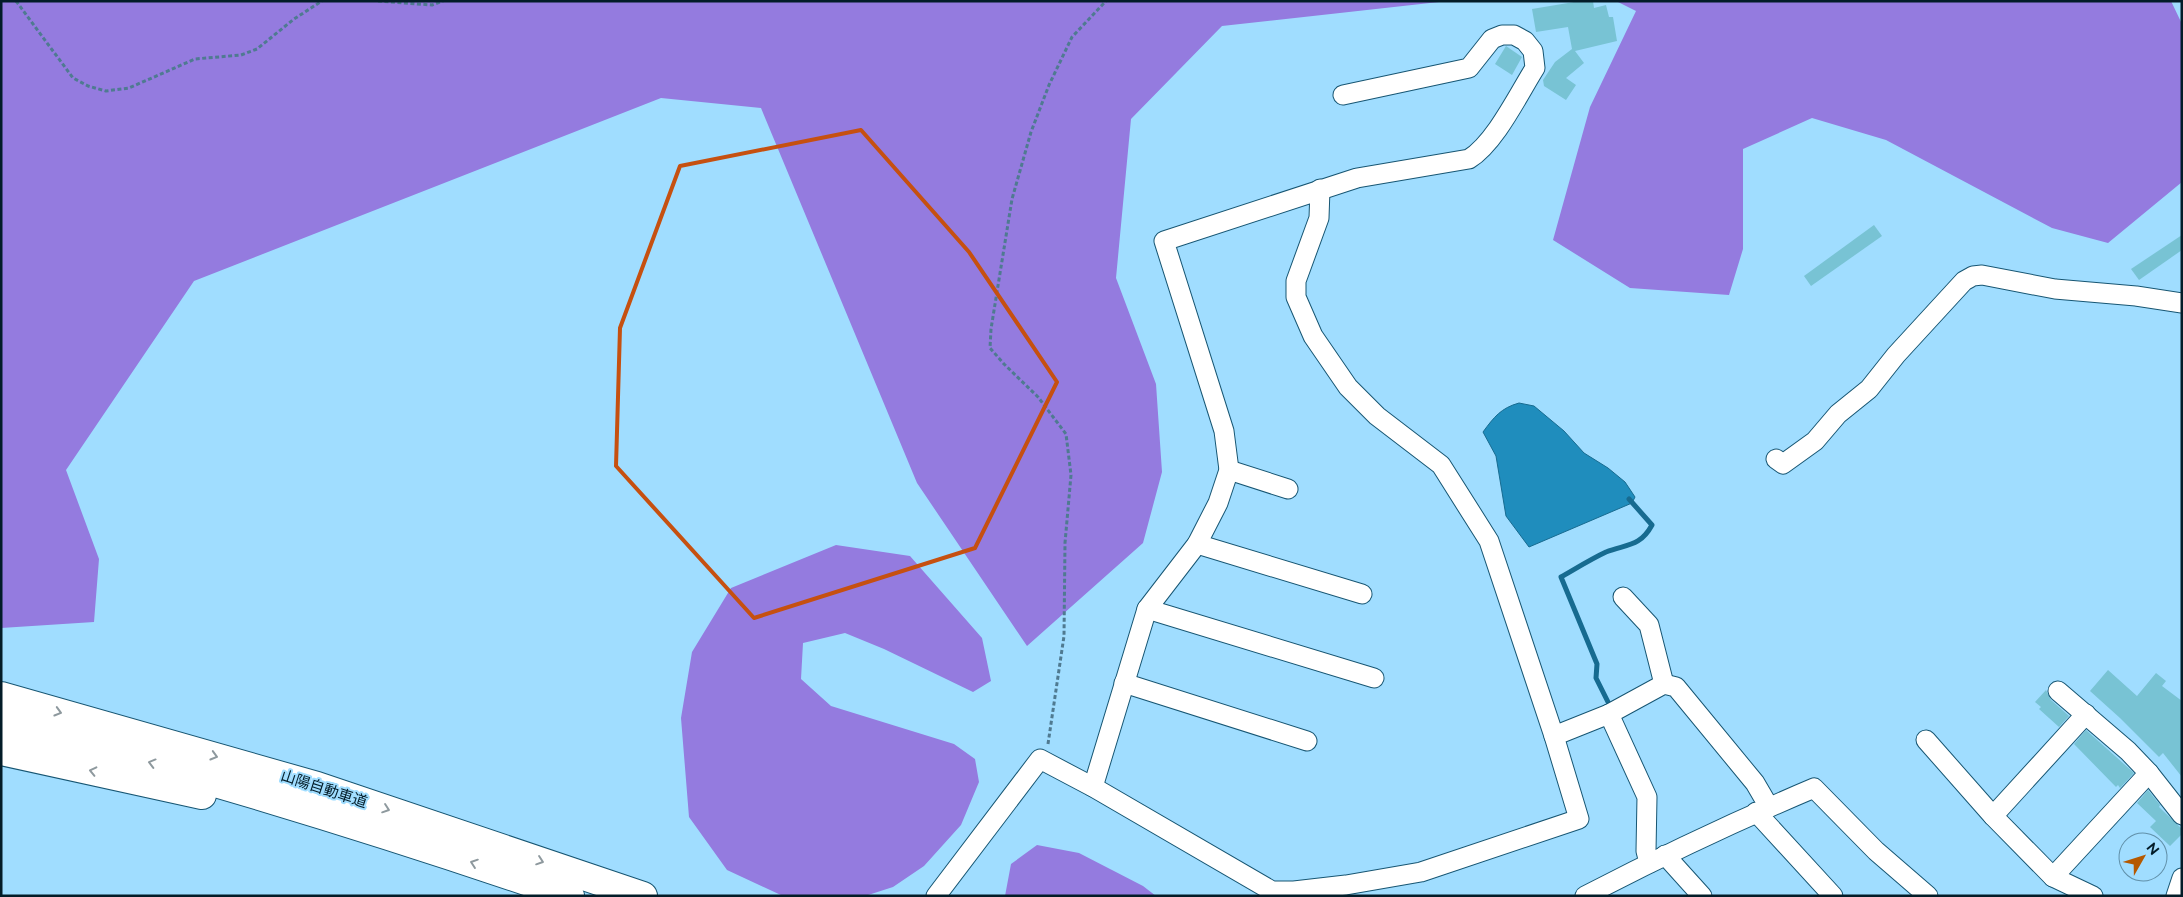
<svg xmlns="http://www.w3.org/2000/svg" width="2183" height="897" font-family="Raleway,'Noto Sans JP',sans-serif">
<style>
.forest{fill:#947bdf}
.water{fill:#1f8dbd;stroke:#176b90}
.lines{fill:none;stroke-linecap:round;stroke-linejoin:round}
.stream{stroke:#176b90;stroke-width:5}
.building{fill:#78c3d4}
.minor-casing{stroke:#175673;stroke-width:21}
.highway-casing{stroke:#175673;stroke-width:30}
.path{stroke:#4f7a91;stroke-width:3;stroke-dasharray:4 2.5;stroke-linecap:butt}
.minor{stroke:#fff;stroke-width:19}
.highway{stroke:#fff;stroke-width:28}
.oneway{stroke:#8e999e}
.marked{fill:none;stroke:#c65010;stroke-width:4;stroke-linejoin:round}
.labels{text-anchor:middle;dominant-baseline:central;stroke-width:4;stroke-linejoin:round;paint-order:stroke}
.street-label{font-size:15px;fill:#031c28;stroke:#a0ddff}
</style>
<rect width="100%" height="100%" fill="#a0ddff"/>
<g class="forest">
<polygon points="1,1 1448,1 1222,26 1131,119 1116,278 1156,384 1162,472 1143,543 1027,646 917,483 761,108 661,98 194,281 66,470 99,559 94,622 1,628"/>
<polygon points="1616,1 2171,1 2182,24 2182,182 2108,243 2052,228 1886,140 1812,118 1743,149 1743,249 1729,295 1630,288 1553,240 1590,107 1636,11"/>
<polygon points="836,545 910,556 982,638 991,681 973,692 884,649 845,633 803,643 801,679 831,706 954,744 975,759 979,782 961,825 924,866 893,887 865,896 783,896 727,870 689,817 681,718 692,652 731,588"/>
<polygon points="1037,845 1079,853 1143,886 1156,896 1005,896 1011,864"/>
</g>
<path class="water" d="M1519 403 1534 406 1564 431 1584 453 1608 468 1625 482 1635 497 1632 503 1529 547 1506 516 1496 456 1483 432C1494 417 1501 408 1519 403Z"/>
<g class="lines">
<path class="stream" d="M1608 702 1596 678 1597 664 1561 577C1575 569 1591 559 1606 552 1627 544 1640 547 1652 525L1629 499"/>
</g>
<g class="building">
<polygon points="1580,1 1593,1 1594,8 1606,5 1609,17 1613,17 1617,41 1575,51 1584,63 1566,78 1576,85 1566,100 1544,86 1543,80 1555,62 1572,49 1568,27 1536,32 1532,9"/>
<polygon points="1506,46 1522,57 1512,75 1495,64"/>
<polygon points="1874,225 1882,236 1811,286 1804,276"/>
<polygon points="2182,235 2182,250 2139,280 2131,269"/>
<polygon points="2108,670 2137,696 2156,673 2166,681 2162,686 2182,701 2182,777 2163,753 2159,757 2120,718 2090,691"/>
<polygon points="2046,690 2051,700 2069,716 2059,727 2039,709 2041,707 2035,702"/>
<polygon points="2086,730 2134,773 2120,788 2118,785 2116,787 2074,744"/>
<polygon points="2148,790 2160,805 2159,807 2182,829 2182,834 2170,846 2150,827 2156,821 2137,803"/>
</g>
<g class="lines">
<defs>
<g id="minor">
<polyline points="1776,459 1783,464 1815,441 1838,414 1869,389 1896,355 1964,281 1973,276 1982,275 2055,289 2136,296 2182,303"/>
<polyline points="1229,470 1288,489"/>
<polyline points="1197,544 1362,594"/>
<polyline points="1623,597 1649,625 1664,684"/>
<polyline points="1147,609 1374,678"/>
<polyline points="1124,683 1307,741"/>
<polyline points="2058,691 2128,751 2149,773 2182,815"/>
<polyline points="1609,714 1664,684 1676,687 1755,783 1769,807"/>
<polyline points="1554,736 1609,714 1647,797 1646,851 1649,863"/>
<polyline points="1926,740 1993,816 2053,877 2093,896"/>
<path d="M1093 787 1147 609 1197 544 1218 503 1229 470 1224 431 1164 241 1357 178 1469 159C1495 143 1518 95 1535 68L1533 51 1525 41 1514 35H1502L1492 39 1469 68 1343 95"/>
<polyline points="1756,812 1833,896"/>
<polyline points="1993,816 2086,714"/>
<polyline points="1665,855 1702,896"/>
<polyline points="2053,877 2149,773"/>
<polyline points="936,896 1040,759 1093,787 1272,891 1294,891 1346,885 1421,872 1579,819 1554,736 1489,541 1441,465 1377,416 1348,387 1313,336 1296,297 1296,281 1319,218 1320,189"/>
<path d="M1585 896C1660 857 1736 821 1814 788L1876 851 1928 896"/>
<polyline points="2176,896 2182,878"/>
</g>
<g id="highway">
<polyline points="1,696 317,786 643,896"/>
<path d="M1 723C194 774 381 831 570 896"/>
<polyline points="1,751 202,795"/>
</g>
</defs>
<use href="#minor" class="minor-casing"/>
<use href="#highway" class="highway-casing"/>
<g class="path">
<polyline points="16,1 73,78 88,86 106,91 129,88 195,59 241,55 257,49 294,19 322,1"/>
<polyline points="378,1 432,5 443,1"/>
<polyline points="1048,744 1064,636 1065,543 1071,475 1066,434 1038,397 1004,364 990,348 991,329 1012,199 1031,132 1049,85 1072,37 1106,1"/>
</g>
<use href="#minor" class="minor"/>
<use href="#highway" class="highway"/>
</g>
<defs><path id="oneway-chevron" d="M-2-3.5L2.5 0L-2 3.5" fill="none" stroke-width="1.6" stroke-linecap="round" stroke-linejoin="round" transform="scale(1.25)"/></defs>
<g class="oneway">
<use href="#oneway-chevron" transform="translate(58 712) rotate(16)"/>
<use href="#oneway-chevron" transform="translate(214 756) rotate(16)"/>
<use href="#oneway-chevron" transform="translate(152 763) rotate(-165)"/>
<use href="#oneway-chevron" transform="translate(93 771) rotate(-167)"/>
<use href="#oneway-chevron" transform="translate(386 809) rotate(19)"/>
<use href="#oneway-chevron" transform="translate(540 861) rotate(19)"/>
<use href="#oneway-chevron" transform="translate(474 863) rotate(-161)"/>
</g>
<path class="marked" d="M861 130 969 252 1057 382 975 548 754 618 616 466 620 328 680 166Z"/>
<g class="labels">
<g class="street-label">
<text transform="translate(324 789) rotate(18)">山陽自動車道</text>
</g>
</g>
<rect width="2183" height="897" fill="none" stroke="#031c28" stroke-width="5"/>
<g transform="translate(2143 857) rotate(51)"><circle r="24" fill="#a0ddff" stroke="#6190a9"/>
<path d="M0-4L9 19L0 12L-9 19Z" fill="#b55900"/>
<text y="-8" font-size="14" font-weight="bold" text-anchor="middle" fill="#031c28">N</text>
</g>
</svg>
